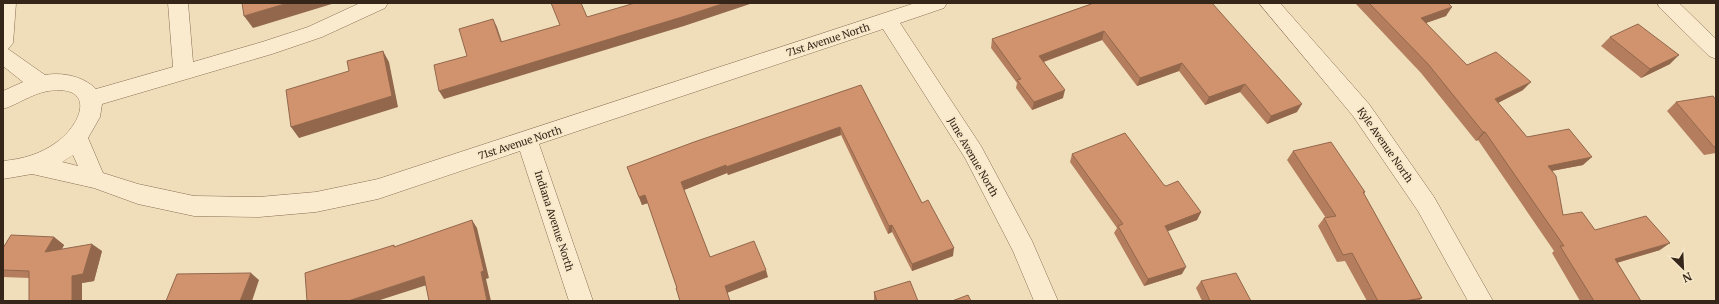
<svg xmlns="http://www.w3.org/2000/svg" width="1719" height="304" font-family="Merriweather,serif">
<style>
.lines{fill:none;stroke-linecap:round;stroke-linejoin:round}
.minor-casing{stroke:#886d54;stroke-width:1}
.minor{fill:#fbebce;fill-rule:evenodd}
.wall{fill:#b47e5e}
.shaded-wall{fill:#92674c}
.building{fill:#d1936d;stroke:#92674c}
.labels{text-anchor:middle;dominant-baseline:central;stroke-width:4;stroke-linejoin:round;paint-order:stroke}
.street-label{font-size:10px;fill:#36261a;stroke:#f7e8ca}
</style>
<rect width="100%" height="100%" fill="#f0deba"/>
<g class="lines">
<defs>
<g id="minor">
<path d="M3 3H16L13 43 8 49 45 75C62 72 83 76 96 89L173 67 168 3H188L193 62 262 42 308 27 360 3H388L385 8 322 37 272 54 102 104 100 117 88 138 103 173 138 184 194 196 259 197 316 192 378 179 915 3H947L944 8 900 23 981 146 1032 241 1058 301H1034L1013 251 965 158 883 29 539 144 593 301H569L520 151 378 199 316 212 259 217 194 216 138 204 94 188 32 174 3 179V161C23 159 41 154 57 142 83 123 96 84 48 91 31 94 19 104 3 109V91L23 82 3 66ZM73 155 78 166 62 162Z"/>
<polygon points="1259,3 1280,3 1369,104 1434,197 1493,301 1468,301 1418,211 1353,116"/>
<polygon points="1657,3 1679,3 1716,39 1716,59 1709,56 1660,8"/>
</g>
</defs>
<use href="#minor" class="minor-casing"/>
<use href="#minor" class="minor"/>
</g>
<g class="wall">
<polygon points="1094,3 1297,112 1267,124 1240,92 1205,105 1179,71 1137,86 1102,40 1044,62 1063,98 1032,110 1016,88 1017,83 991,48 992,39"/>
<polygon points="1355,3 1448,3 1446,16 1425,23 1467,65 1523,90 1498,103 1527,137 1583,165 1552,171 1563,215 1595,230 1660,250 1617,263 1641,301 1580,301 1552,253 1554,251 1478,140 1476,141 1421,73"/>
<polygon points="1610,37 1670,64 1641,78 1601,46"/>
<polygon points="861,85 922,203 953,256 912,271 892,232 888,234 841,135 728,175 727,173 684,190 710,257 768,277 727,293 677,288 648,203 642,205 627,167"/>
<polygon points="1716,100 1716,153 1704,155 1667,111 1676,102"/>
<polygon points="1293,151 1365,192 1364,194 1422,298 1419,301 1367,301 1345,261 1337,262 1318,226 1324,218 1326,218 1287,160"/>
<polygon points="1072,154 1164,185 1201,212 1197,220 1167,231 1182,274 1144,286 1114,233 1117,228 1070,162"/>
<polygon points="54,237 64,245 62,249 102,251 94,281 82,283 82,301 29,301 29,278 3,277 3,248"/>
<polygon points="1201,281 1251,301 1202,301 1196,288"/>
<polygon points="874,292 918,301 874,301"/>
</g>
<g class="shaded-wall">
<polygon points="288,3 335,3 253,28 244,16"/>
<polygon points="725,3 753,3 684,26 444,99 439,91"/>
<polygon points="1452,7 1446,16 1415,27 1421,18"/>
<polygon points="493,19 497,27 505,51 501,42"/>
<polygon points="1104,31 1102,40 1037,64 1039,56"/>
<polygon points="383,51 389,62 398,107 299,138 291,127"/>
<polygon points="1679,55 1670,64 1641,78 1650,69"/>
<polygon points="1182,63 1179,71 1137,86 1140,78"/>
<polygon points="1531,82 1523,90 1488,108 1495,99"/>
<polygon points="1245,84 1240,92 1205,105 1209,97"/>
<polygon points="1065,90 1063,98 1032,110 1034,102"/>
<polygon points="1302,104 1297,112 1267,124 1271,116"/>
<polygon points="840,127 841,135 728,175 726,167"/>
<polygon points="1483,132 1485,132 1478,140 1476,141"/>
<polygon points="1592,157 1583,165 1540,173 1548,166"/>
<polygon points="726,165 727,173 684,190 681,182"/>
<polygon points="645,195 648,203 642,205 639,197"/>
<polygon points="1201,212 1197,220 1161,234 1165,226"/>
<polygon points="472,220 477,228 489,278 486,279 491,301 487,301 481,272"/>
<polygon points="892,225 892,232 888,234 889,226"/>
<polygon points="54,237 64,245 56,259 45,252"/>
<polygon points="1670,243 1660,250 1605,266 1615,259"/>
<polygon points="92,244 102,251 94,281 82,283 82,301 72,301 72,276"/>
<polygon points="954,248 953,256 912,271 912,264"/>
<polygon points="1186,267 1182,274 1144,286 1148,279"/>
<polygon points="766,270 768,277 726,293 725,286"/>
<polygon points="251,273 259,280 252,301 240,301"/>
<polygon points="424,276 430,284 377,301 348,301"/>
</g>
<g class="building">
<polygon points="242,3 288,3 244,16"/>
<polygon points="551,3 581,3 587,17 635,3 725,3 682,17 439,91 434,65 467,56 459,29 493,19 501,42 560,25"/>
<polygon points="1094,3 1212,3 1302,104 1271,116 1245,84 1209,97 1182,63 1140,78 1104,31 1039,56 1065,90 1034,102 1017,80 1021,79 992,39"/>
<polygon points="1369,3 1448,3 1452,7 1421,18 1467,65 1496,52 1531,82 1495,99 1527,137 1569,129 1592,157 1548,166 1556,176 1563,215 1582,212 1595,230 1646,216 1670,243 1615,259 1641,301 1594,301 1560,246 1564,246 1485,132 1483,132 1428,64"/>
<polygon points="1638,24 1679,55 1650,69 1610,37"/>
<polygon points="383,51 392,96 291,127 286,90 349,71 347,61"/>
<polygon points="861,85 922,203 928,200 954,248 912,264 892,225 889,226 840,127 726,167 726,165 681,182 710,257 754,241 766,270 725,286 730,301 680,301 676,288 677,288 645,195 639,197 627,167 694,142"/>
<polygon points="1713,96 1716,100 1716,147 1714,147 1676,102"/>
<polygon points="1125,133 1164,185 1166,186 1178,181 1201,212 1165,226 1186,267 1148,279 1118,226 1123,224 1072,154"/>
<polygon points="1331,142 1365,192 1363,192 1422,298 1405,301 1378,301 1352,253 1343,255 1324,218 1336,216 1293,151"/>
<polygon points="472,220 484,271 481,272 487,301 429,301 424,276 348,301 307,301 305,273 394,245 394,247"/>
<polygon points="11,235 54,237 45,252 92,244 83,274 72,276 72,301 29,301 29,271 3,270 3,248"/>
<polygon points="251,273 240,301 166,301 177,274"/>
<polygon points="1236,273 1251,301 1210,301 1201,281"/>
<polygon points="910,281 918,301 877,301 874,292"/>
<polygon points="968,295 971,301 952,301"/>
</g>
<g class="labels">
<g class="street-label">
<text transform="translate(828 40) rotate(-18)">71st Avenue North</text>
<text transform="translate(520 143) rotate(-18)">71st Avenue North</text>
<text transform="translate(1385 145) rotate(55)">Kyle Avenue North</text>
<text transform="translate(973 157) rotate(60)">June Avenue North</text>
<text transform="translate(554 221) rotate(72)">Indiana Avenue North</text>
</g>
</g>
<rect width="1719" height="304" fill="none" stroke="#36261a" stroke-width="8"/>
<g transform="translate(1683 268) rotate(156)" stroke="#f7e8ca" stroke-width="3" paint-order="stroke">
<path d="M0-3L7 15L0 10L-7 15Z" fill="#36261a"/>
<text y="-6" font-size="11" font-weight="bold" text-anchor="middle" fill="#36261a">N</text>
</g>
</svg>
